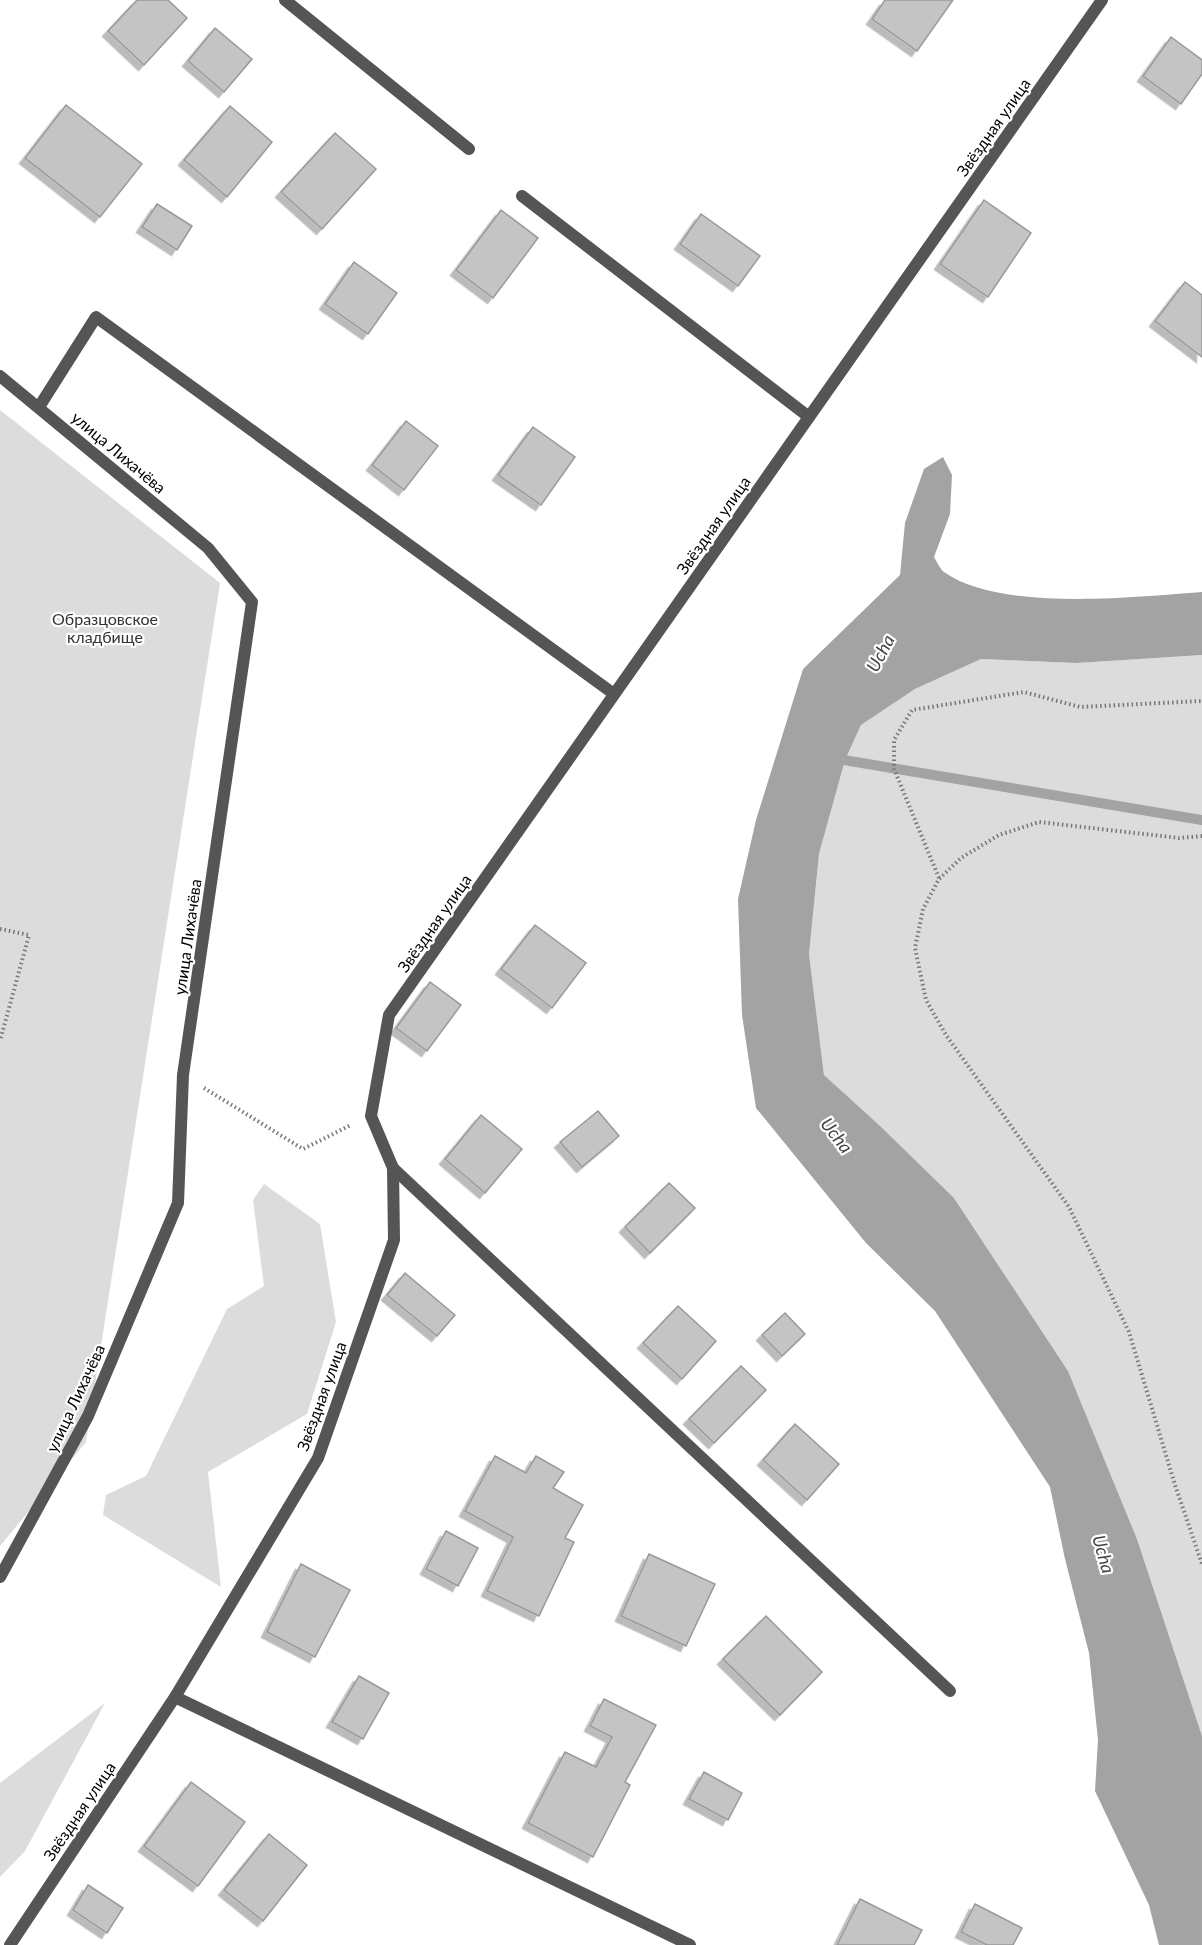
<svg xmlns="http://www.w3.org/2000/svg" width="1202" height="1945" font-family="Lato,sans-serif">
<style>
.green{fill:#dcdcdc}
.water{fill:#a3a3a3}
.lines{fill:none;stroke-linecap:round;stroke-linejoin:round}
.stream{stroke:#a3a3a3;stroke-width:10}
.building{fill:#c4c4c4;stroke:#999;stroke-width:1.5;filter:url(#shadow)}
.path{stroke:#777;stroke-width:4;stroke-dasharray:1.5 3;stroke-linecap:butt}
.service{stroke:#555;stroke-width:12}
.minor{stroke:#555;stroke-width:12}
.labels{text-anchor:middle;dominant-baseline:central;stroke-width:4.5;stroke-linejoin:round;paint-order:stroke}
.street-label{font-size:16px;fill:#000;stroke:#fff}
.park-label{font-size:16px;fill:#333;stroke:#fff}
.water-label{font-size:18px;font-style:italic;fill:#444;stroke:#fff}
</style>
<defs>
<filter id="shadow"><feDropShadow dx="-5.5" dy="5.5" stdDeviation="0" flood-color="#0004"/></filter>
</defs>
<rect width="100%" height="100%" fill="#fff"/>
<g class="green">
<polygon points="0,410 220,583 86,1442 0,1546"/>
<polygon points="1202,655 1202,1736 1137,1539 1068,1371 954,1198 824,1075 809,954 819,854 845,760 861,725 915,689 981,659 1077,663"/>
<polygon points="264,1184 320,1224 336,1322 307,1414 208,1472 221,1587 103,1515 106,1495 146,1476 227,1309 264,1286 253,1200"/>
<polygon points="105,1703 25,1851 0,1877 0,1783"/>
</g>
<path class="water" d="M943 457 952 475 950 514 934 557C937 562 940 569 944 572 1000 612 1135 597 1202 592V655L1077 663 981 659 915 689 861 725 845 760 819 854 809 954 824 1075 880 1126 954 1198 1068 1371 1137 1539 1202 1736V1945H1159L1149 1905 1095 1791 1098 1740 1089 1653 1065 1559 1050 1487 935 1311 866 1243 756 1108 742 1015 738 899 756 820 803 669 900 575 905 523 924 469Z"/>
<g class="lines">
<polyline class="stream" points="832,758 1202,820"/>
</g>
<g class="building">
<polygon points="137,0 168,0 187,18 144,65 108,31"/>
<polygon points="885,0 953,0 917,51 872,19"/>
<polygon points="215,28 252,59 224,92 188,61"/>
<polygon points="1171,37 1202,60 1202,74 1181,104 1143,76"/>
<polygon points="66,105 142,164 100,217 25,158"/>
<polygon points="230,106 272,142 227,197 184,160"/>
<polygon points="335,133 376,169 322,229 281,192"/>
<polygon points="984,200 1031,233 988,297 940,264"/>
<polygon points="157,204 192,226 177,250 142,227"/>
<polygon points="501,210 538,238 493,298 456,270"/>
<polygon points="701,214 760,256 738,286 680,244"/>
<polygon points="354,262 397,293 368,334 325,304"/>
<polygon points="1185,282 1202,295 1202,357 1155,321"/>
<polygon points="406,421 438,446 404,490 372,465"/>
<polygon points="533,427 575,457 541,505 498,475"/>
<polygon points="535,925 586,963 552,1008 501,969"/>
<polygon points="430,982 461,1005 427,1051 396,1028"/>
<polygon points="598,1111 619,1136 582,1167 560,1142"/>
<polygon points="481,1115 522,1149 485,1193 445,1159"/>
<polygon points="669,1183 695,1208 650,1253 625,1227"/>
<polygon points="405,1273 455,1315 437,1336 387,1295"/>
<polygon points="678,1306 716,1341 682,1379 643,1343"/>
<polygon points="785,1313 805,1334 782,1356 762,1335"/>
<polygon points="741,1366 766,1390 714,1443 689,1419"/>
<polygon points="795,1424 839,1464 807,1500 763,1460"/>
<polygon points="495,1456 526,1473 536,1456 564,1472 553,1488 583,1505 565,1538 574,1542 539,1616 487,1591 513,1537 465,1511"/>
<polygon points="446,1531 478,1548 458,1586 426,1569"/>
<polygon points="649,1554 715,1584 686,1646 621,1616"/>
<polygon points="301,1564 350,1590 315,1657 267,1632"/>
<polygon points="766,1616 822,1672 780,1715 723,1659"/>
<polygon points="359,1676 389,1693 363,1739 332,1722"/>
<polygon points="604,1699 656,1725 625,1782 630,1785 593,1857 528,1823 565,1752 596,1767 612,1737 590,1726"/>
<polygon points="704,1772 742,1793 728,1820 689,1799"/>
<polygon points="191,1782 245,1822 198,1886 144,1846"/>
<polygon points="269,1834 307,1865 263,1921 224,1890"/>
<polygon points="88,1885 123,1908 107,1933 73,1910"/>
<polygon points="860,1899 922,1930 914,1945 837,1945"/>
<polygon points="975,1904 1022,1928 1013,1945 987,1945 961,1932"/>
</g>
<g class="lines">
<g class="path">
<polyline points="1202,836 1179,838 1039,822 999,835 961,858 939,879 923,909 915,948 926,1000 946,1035 1069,1207 1129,1332 1175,1485 1202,1564"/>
<polyline points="939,878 894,769 894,740 912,710 1024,692 1080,707 1202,701"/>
<polyline points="0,929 29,935 0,1041"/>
<polyline points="204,1088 303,1149 351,1125"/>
</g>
<g class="service">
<polyline points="522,196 809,417"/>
<polyline points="39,407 96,317 614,694"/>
<polyline points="393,1168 950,1691"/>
<polyline points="175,1697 690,1945"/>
</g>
<g class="minor">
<polyline points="285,0 469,149"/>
<polyline points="0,376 208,548 252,602 183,1075 178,1203 88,1416 0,1577"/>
<polyline points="10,1945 175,1697 318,1458 394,1240 393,1168 371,1116 389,1015 1102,0"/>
</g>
</g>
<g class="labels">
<g class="street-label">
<text transform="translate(993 127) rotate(-55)">Звёздная улица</text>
<text transform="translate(119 452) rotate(40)">улица Лихачёва</text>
<text transform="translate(713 525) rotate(-55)">Звёздная улица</text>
<text transform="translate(434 923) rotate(-55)">Звёздная улица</text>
<text transform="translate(187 937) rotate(-82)">улица Лихачёва</text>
<text transform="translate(321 1396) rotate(-70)">Звёздная улица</text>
<text transform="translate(75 1398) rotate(-65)">улица Лихачёва</text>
<text transform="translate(79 1811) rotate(-56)">Звёздная улица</text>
</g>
<g class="park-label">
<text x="105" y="618">Образцовское<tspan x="105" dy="18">кладбище</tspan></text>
</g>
<g class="water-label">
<text transform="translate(880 653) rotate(-62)">Ucha</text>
<text transform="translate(837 1135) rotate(52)">Ucha</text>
<text transform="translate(1104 1554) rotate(74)">Ucha</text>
</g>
</g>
</svg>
